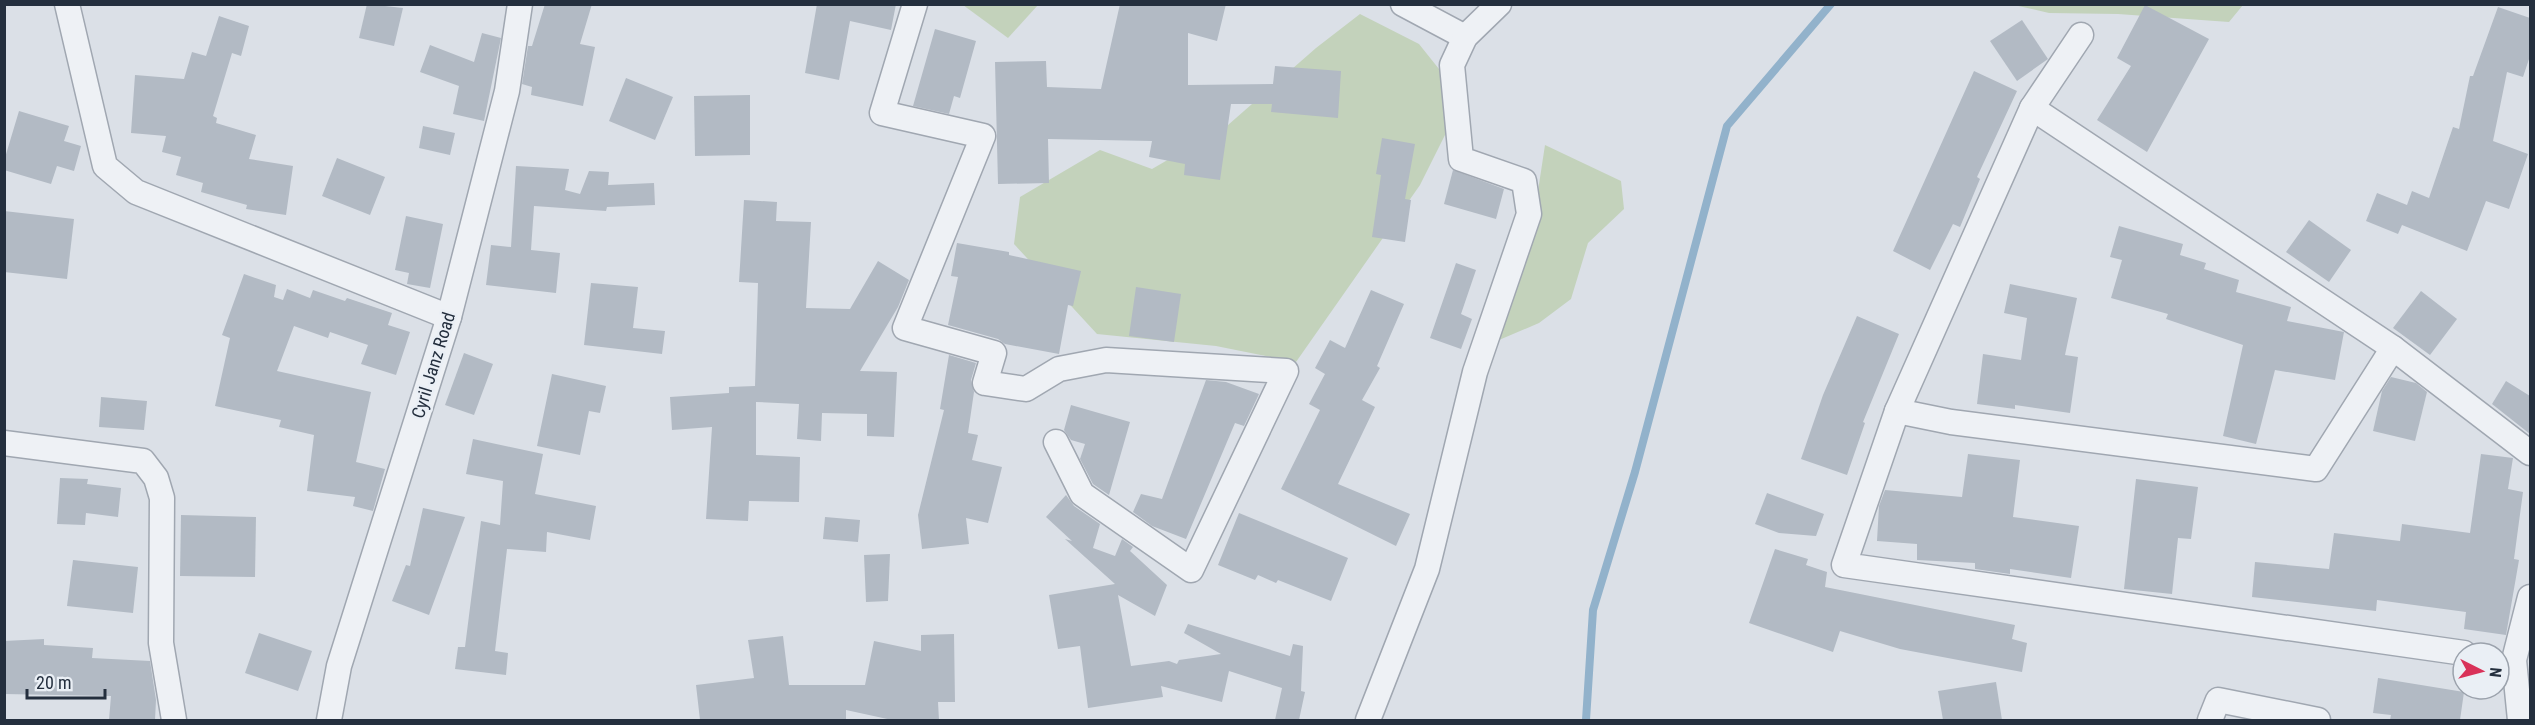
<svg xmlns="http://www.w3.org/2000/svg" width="2535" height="725" font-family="'Roboto Condensed',sans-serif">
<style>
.green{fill:#c3d2bb}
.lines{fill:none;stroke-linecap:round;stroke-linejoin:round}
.stream{stroke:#92b2cb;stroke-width:8}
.building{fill:#b2bac4}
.street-casing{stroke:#a0a7b1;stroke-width:27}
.street{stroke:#eef1f5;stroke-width:24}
.labels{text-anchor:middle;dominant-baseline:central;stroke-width:5;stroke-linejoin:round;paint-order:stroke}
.street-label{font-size:18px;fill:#242f3e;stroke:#eaeff5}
</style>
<rect width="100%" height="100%" fill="#dbe0e7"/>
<g class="green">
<polygon points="963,5 1038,5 1008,38"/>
<polygon points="2014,5 2243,5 2229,22 2118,14 2049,13"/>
<polygon points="1360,14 1419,44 1463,99 1420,185 1296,362 1216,346 1097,334 1014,244 1020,197 1100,150 1152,169 1228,125 1316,48"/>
<polygon points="1545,145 1621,181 1624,209 1588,243 1571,299 1539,323 1499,340 1536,204"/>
</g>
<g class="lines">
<polyline class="stream" points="1586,720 1593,610 1635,472 1727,126 1831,4"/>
</g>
<g class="building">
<polygon points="367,4 403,8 394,46 359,38"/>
<polygon points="545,4 592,4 580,44 595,47 583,106 531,95 532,87 522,84 528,46 532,46"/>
<polygon points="817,4 896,4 891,30 850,21 839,80 805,73"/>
<polygon points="1120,4 1226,4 1217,41 1188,33 1188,85 1273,84 1275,66 1341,71 1338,118 1271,112 1272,104 1231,104 1220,180 1184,175 1185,164 1149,157 1152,141 1048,139 1049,183 998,184 995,62 1046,61 1047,87 1101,89"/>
<polygon points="2145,5 2209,39 2147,152 2097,120 2131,66 2117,58"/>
<polygon points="2498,7 2530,18 2530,56 2523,77 2507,72 2493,141 2528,154 2509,209 2486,201 2467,251 2402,225 2398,234 2366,221 2377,193 2407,205 2412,191 2429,198 2453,127 2459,129 2470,76 2473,76"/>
<polygon points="219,16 249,26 241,56 232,53 213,116 217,118 216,123 256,135 249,159 293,166 286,215 246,209 247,205 201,192 203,183 176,175 181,157 162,152 166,136 131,133 135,75 184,79 192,52 206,56"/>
<polygon points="2022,20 2048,59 2017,81 1990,41"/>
<polygon points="935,29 976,41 960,98 954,96 949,114 913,106"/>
<polygon points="482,33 501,38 484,121 453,114 459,86 420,72 430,45 474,62"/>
<polygon points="1974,71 2017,91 1977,177 1980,179 1960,227 1953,224 1930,270 1893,251"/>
<polygon points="626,78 673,97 655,140 609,121"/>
<polygon points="750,95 750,155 695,156 694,96"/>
<polygon points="19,111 69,126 64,141 81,146 74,171 57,166 51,184 4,170 4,161"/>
<polygon points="423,126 455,133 450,155 419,148"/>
<polygon points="1382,138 1415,144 1405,199 1411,200 1405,242 1372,237 1381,175 1376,174"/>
<polygon points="337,158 385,177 370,215 322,196"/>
<polygon points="516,166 569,169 565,190 580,194 589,171 609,172 608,185 654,183 655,205 607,207 606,211 534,206 531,250 560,253 556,293 486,285 491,245 511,247"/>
<polygon points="1453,170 1504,189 1496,219 1444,204"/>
<polygon points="744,200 777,202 776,221 811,222 806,308 850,309 878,261 909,280 898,307 860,371 897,372 894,437 867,436 867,414 822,413 821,441 797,439 799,404 756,402 756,455 800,457 799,502 749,501 748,521 706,519 712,427 672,430 670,397 729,393 729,387 755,386 758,283 739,282"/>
<polygon points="4,211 74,219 67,279 4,272"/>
<polygon points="406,216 443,224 430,288 407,284 409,273 395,270"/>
<polygon points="2309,220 2351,250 2329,282 2286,252"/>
<polygon points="2119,226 2183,244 2180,255 2206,263 2204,269 2239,280 2236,292 2291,307 2287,321 2344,332 2335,380 2275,370 2256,444 2223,436 2243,345 2166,319 2168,314 2111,298 2122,260 2110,257"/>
<polygon points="957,243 1009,252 1009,255 1081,271 1073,306 1068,305 1059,354 1005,344 998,339 948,325 958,277 951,276"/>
<polygon points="1456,263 1476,270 1461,314 1472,319 1461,349 1430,338"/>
<polygon points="244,274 276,285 274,297 283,300 287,289 310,298 313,290 345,301 347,298 392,313 388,325 410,332 396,375 361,364 368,345 330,332 328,338 294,326 277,371 371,392 356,462 385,469 373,511 353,506 355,497 307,491 314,435 279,427 281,420 215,406 230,338 222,335"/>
<polygon points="591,283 638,287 633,328 665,331 662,354 584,345"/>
<polygon points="2010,284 2077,298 2065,355 2078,357 2070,413 2015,405 2015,409 1977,404 1983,354 2021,360 2027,318 2004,313"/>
<polygon points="1136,287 1181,294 1174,342 1129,336"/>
<polygon points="1371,290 1404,304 1377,366 1380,368 1362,400 1375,407 1338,484 1410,514 1396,546 1281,489 1320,410 1309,404 1325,374 1315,368 1330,340 1345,348"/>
<polygon points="2421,291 2457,319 2430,355 2393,328"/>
<polygon points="1857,316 1899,334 1863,422 1865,423 1847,475 1801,459 1823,395"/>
<polygon points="464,353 493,364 474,415 445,405"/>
<polygon points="949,355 976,363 971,380 974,392 968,433 978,435 972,460 1002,467 988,523 966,518 969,544 922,549 918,515 944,410 940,409"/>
<polygon points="552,374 606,386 600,413 589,411 580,455 537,446"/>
<polygon points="2391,377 2416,383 2427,392 2415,441 2373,431 2382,391"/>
<polygon points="1206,380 1226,382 1259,394 1244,426 1235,423 1186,539 1152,526 1133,512 1141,494 1162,499"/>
<polygon points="2506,381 2530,396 2530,434 2492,404"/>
<polygon points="101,397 147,401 144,430 99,427"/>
<polygon points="1071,405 1130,422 1109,495 1093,484 1080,459 1085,444 1071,440 1064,430"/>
<polygon points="473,439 543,454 535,494 596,506 590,540 547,532 546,552 507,549 495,651 508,653 506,675 455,669 458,647 465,647 481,521 500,525 503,481 466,474"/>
<polygon points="1968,454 2020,460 2013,517 2079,526 2071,578 2010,569 2010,574 1975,569 1975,563 1917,560 1917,544 1877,541 1879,506 1885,490 1962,497"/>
<polygon points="2481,454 2513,458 2508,489 2523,492 2514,559 2519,560 2506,635 2464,629 2466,612 2377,600 2376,611 2252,597 2255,562 2329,569 2334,533 2400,541 2402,524 2470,533"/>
<polygon points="60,478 88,479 87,484 121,488 118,517 86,513 85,525 57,524"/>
<polygon points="2136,479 2198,487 2191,539 2178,538 2172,594 2124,589"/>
<polygon points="1767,493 1824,514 1816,536 1779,533 1755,524"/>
<polygon points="1066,495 1074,506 1100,524 1093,548 1115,556 1122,539 1133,547 1130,551 1167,585 1155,616 1118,595 1131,666 1169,661 1177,664 1179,660 1221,654 1184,633 1188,624 1290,656 1293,644 1303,646 1301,691 1305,692 1299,720 1275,720 1282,688 1229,671 1222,702 1161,686 1163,697 1088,708 1080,646 1058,649 1049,595 1115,584 1065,539 1072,541 1046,517"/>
<polygon points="423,508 465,517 429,615 392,601 406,565 410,566"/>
<polygon points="1239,513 1348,558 1331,601 1278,580 1276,583 1258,575 1255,580 1218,565"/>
<polygon points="181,515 256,517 255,577 180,576"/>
<polygon points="825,517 860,520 858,542 823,539"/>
<polygon points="1775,549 1808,559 1806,565 1827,572 1825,587 2015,625 2012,639 2027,643 2022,672 1900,649 1840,631 1833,652 1749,623"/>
<polygon points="890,554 888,601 866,602 864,555"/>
<polygon points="73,560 138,567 133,613 67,606"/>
<polygon points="259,633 312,651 298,691 245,673"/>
<polygon points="954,634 955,702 938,702 939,720 892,720 846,710 846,720 700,720 696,685 754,678 748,640 783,636 789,685 865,685 874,641 921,651 921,635"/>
<polygon points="44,639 44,645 93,648 92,658 150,661 156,700 155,720 109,720 111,696 4,694 4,641"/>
<polygon points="2378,678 2464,692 2460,720 2390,720 2391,715 2373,713"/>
<polygon points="1996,682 2002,720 1943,720 1938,691"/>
</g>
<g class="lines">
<defs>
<g id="street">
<polyline points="67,4 105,166 136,192 449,317"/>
<polyline points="915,4 882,113 983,136 905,328 994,353 985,383 1026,389 1059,369 1106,360 1286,371 1191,570 1082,494 1056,442"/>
<polyline points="1403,4 1465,37"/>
<polyline points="2032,108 2081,35"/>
<polyline points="1897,411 1951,422 2316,469 2393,348"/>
<polyline points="4,443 143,461 156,478 162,498 161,643 174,720"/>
<polyline points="2464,653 1844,565 1897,411 2032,108 2393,348 2530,453"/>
<polyline points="329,720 339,666 449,317 507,91 520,4"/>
<polyline points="1368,720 1427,569 1475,372 1529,214 1524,181 1461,159 1452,65 1465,37 1499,4"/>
<polyline points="2210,720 2218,700 2318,720"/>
<polyline points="2520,720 2514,660 2530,597"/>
</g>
</defs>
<use href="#street" class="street-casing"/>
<use href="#street" class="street"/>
</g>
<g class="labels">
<g class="street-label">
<text transform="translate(433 365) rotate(-73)">Cyril Janz Road</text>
</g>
</g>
<rect width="2535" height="725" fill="none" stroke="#242f3e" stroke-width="12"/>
<g transform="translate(2481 671) rotate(96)"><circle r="28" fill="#eaeff5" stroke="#9ba2ac" stroke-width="1.5"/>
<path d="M0-4.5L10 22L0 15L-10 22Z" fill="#d93259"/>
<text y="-9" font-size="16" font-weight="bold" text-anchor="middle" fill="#242f3e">N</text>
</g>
<path d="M27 689v9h78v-9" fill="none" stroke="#242f3e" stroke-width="3"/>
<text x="36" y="689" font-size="18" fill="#242f3e" stroke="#eaeff5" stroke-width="4.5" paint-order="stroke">20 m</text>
</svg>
